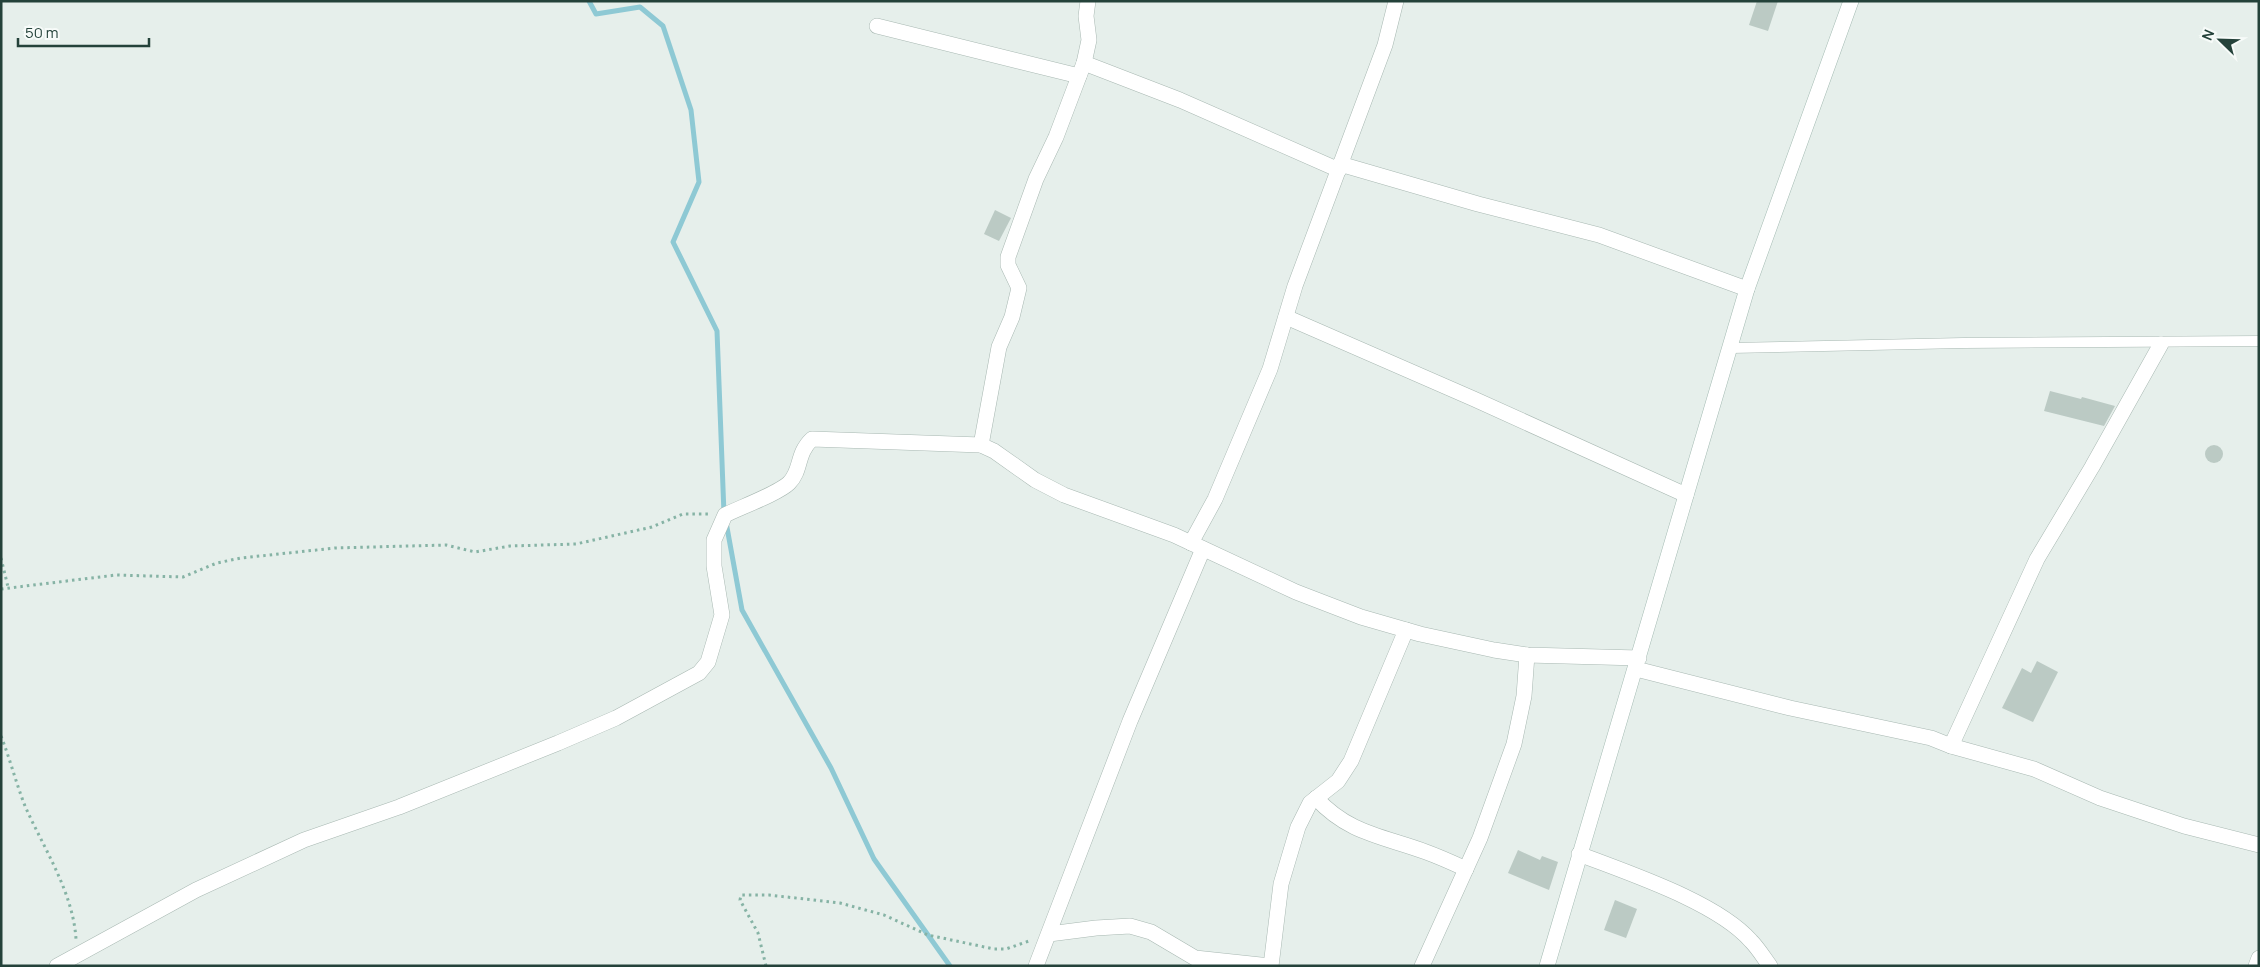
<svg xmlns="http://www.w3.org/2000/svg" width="2260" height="967" font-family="Manrope,sans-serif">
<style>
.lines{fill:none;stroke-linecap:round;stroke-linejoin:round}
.stream{stroke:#8ec9d4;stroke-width:5}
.building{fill:#bbcac4}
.lane-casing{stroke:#a8b8b2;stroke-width:11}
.street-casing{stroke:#a8b8b2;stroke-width:16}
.secondary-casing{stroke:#a4bbb3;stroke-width:16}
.path{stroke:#86b3a5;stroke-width:3;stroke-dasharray:2.5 4;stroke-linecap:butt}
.lane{stroke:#fff;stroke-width:10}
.street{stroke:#fff;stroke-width:15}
.secondary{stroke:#fff;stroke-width:15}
</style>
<rect width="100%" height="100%" fill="#e6efeb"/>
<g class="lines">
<g class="stream">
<polyline points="589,1 596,14 640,7 663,26 691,110 699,182 673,242 717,331 724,514"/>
<polyline points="726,522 742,610 831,768 874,859 950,966"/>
</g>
</g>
<g class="building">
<polygon points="1757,1 1778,1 1768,31 1749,25"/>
<polygon points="995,210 1011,218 999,241 984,234"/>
<polygon points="2050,391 2081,399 2082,397 2115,406 2104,426 2044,411"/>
<circle cx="2214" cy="454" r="9"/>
<polygon points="2037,661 2058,672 2033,722 2002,708 2022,668 2031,673"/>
<polygon points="1518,850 1540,860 1542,856 1558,862 1549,890 1508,873"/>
<polygon points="1615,900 1637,909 1626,938 1604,930"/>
</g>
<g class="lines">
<defs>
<polyline id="lane" points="1731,348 1963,343 2259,341"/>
<g id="street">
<polyline points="877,26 1079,76"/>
<polyline points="1084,63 1180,100 1339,170"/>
<polyline points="1340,164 1478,204 1599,235 1747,289"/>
<polyline points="1286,317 1474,399 1686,495"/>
<polyline points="981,445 999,347 1012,317 1019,288 1008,265 1008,257 1036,179 1056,137 1084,63 1089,40 1086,16 1088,1"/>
<polyline points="1191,543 1215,499 1270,369 1295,286 1385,45 1396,1"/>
<polyline points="1636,669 1790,708 1931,738 1951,746 2034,769 2100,798 2184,826 2259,845"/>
<polyline points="1951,746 2037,559 2092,467 2161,344"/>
<path d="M1316 798C1349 834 1383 836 1426 852 1440 857 1453 863 1466 869"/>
<path d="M1579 854C1628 873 1717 902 1751 941 1758 948 1764 958 1770 966"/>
<polyline points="1049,934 1096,928 1130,926 1151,932 1195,958 1270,966"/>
<path d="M57 966 196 890 304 840 399 807 558 743 616 718 699 673 708 662 722 615 714 566V540L725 515C739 508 779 493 789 483 802 470 796 454 812 439L981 445 994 451 1035 480 1064 495 1174 535 1296 592 1361 617 1420 634 1494 650 1527 655 1639 658"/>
<polyline points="1036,966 1130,721 1203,549"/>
<polyline points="1271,966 1281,884 1298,827 1310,803 1338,781 1351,761 1406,630"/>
<polyline points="1422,966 1480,838 1514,744 1524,696 1527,655"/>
<polyline points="2256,966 2259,958"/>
</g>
<polyline id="secondary" points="1547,966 1747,289 1851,1"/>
</defs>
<use href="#lane" class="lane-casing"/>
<use href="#street" class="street-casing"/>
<use href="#secondary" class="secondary-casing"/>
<g class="path">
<polyline points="1,558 8,587"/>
<polyline points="1,589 116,575 183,577 217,563 241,558 335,548 446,545 475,552 510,546 576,544 652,527 683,514 710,514"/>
<path d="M1 736C10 759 16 783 25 806 44 849 73 892 76 939"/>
<polyline points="766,966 758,933 740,900 741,895 769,895 840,903 884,915 928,935 994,949 1006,949 1029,941"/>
</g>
<use href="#lane" class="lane"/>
<use href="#street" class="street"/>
<use href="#secondary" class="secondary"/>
</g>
<rect width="2260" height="967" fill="none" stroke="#24423a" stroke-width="5"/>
<g transform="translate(2220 40) rotate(293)" stroke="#f7fbf9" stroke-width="4" paint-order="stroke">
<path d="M0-4L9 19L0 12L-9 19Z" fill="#24423a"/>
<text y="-8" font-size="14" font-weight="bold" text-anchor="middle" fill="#24423a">N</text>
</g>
<path d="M18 38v8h131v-8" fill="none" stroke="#24423a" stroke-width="2.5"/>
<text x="25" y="38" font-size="15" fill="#24423a" stroke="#f7fbf9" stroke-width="4" paint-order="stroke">50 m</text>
</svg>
